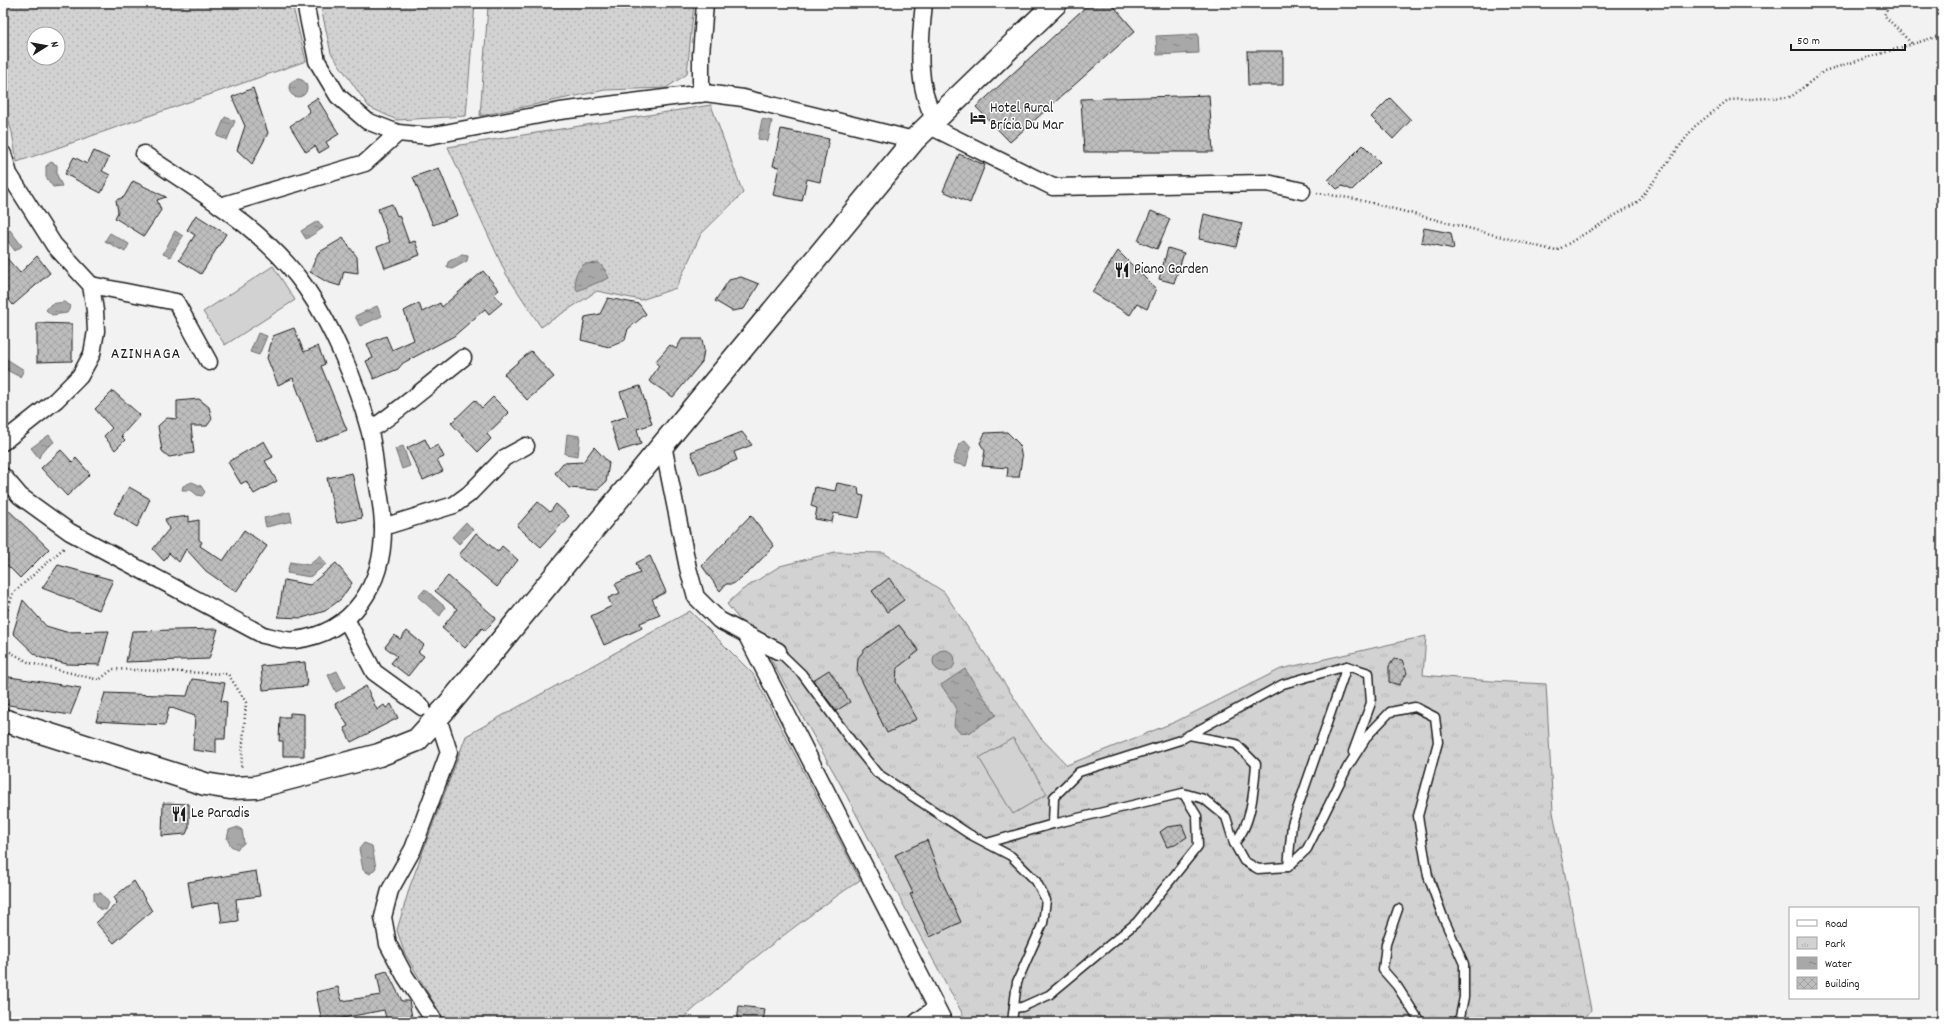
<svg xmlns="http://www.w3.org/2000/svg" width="1945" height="1025" font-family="Dekko,sans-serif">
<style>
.grass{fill:url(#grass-dots);stroke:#777;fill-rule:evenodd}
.park{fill:url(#park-tufts);stroke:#777}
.pitch{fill:#d2d2d2;stroke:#777}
.water{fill:url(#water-ripples);stroke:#707070}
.building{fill:url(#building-cross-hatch);stroke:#1c1c1c}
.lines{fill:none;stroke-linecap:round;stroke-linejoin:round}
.lane-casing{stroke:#1c1c1c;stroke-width:11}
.street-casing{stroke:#1c1c1c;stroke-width:19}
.secondary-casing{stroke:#1c1c1c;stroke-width:25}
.path{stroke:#1c1c1c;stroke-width:2.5;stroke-dasharray:1 3;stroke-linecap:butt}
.lane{stroke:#fff;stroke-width:8}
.street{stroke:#fff;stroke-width:16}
.secondary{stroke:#fff;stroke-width:22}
.labels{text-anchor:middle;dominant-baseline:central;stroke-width:3;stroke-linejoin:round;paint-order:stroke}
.poi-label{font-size:15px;fill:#1c1c1c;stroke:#fff;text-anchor:start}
.neighbourhood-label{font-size:16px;letter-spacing:1px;fill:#1c1c1c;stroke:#fff}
</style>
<defs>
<pattern id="grass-dots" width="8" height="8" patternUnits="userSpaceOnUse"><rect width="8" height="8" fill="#d2d2d2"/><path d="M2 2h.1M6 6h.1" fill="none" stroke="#b4b4b4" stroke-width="1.8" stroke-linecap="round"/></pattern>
<pattern id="park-tufts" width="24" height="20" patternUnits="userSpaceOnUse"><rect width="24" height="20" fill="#d2d2d2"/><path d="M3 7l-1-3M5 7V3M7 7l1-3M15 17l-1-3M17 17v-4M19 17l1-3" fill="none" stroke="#b4b4b4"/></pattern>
<pattern id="water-ripples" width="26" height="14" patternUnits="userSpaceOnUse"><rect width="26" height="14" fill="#a8a8a8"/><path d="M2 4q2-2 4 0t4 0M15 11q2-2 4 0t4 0" fill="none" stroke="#888"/></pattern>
<pattern id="building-cross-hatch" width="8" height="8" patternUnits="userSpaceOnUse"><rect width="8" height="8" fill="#bdbdbd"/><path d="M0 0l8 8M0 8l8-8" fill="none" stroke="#a2a2a2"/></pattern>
</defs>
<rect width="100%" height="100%" fill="#f2f2f2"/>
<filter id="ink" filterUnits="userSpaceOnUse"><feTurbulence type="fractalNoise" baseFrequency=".025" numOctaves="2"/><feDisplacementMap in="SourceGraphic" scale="8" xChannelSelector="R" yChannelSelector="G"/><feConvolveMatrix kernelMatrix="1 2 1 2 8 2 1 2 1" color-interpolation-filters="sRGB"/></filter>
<g filter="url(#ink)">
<g class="grass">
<path d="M3 3H292L306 61 17 162 12 132 3 104ZM34 34H58V58H34Z"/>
<polygon points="320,3 475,3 466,116 397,120 369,107 331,53"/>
<polygon points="498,3 694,3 687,74 666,88 605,90 480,116 488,6"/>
<polygon points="711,105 743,193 701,234 676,288 641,300 597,291 541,327 506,274 448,147"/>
<path d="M690 611 753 674 860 880C797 923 736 971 679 1022H445L404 952 397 930 410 886 466 736Z"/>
</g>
<polygon class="park" points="835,552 884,553 944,592 1040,737 1067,765 1175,722 1281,669 1426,636 1423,675 1491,681 1546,684 1553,812 1591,1010 1582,1022 967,1022 905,908 842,787 771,660 727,604 742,590 780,566"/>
<g class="pitch">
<polygon points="273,266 295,300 225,345 203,312"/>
<polygon points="1013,738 1047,794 1013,814 979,758"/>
</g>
<g class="water">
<polygon points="1198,34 1199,53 1157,55 1156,36"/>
<circle cx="298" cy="88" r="9"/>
<polygon points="225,117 235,121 227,140 217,136"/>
<polygon points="762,119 772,121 768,141 758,139"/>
<polygon points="51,162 57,165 57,175 62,186 53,187 46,177 46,166"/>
<polygon points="318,221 323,228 306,239 301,231"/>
<polygon points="10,230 22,246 15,251 3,235"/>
<polygon points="175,231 183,236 170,257 163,254"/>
<polygon points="110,233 129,244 125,252 105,241"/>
<polygon points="462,254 468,255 467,261 452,269 447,267 448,262"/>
<path d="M599 263 605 270 609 278 577 291C573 278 575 273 584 264Z"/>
<polygon points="64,302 71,306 67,313 52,315 46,310 51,304"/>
<polygon points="377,306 382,316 360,326 355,316"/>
<polygon points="258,333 267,336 259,355 250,352"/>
<polygon points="5,358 24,370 20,377 3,368"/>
<polygon points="567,434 580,436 578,456 565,454"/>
<polygon points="49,435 54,442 42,451 39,458 31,448"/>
<polygon points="965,440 971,447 966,466 953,463 959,444"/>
<polygon points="403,446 410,466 402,469 395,449"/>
<polygon points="192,482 201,486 205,492 202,496 197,495 191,490 182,490 183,486"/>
<polygon points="290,512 292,521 266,527 264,518"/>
<polygon points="466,522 473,530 459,544 452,537"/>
<polygon points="320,556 326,564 310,577 287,573 290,562 309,565"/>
<polygon points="425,589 445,607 440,616 418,597"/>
<circle cx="944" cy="661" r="11"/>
<polygon points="965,669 996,715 969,733 959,732 954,726 956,707 941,685"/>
<polygon points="337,671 345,687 336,692 328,675"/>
<polygon points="238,827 242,830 244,843 237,849 231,846 227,839 229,830"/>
<polygon points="364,843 372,846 376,868 370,874 363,870 359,849"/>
<polygon points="94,893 101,893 109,903 106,910 99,909 94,900"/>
</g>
<g class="building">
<polygon points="1090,3 1111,3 1135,31 1010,142 976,107"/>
<polygon points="1247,51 1283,51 1283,85 1248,85"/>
<polygon points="253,88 268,133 252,164 237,150 245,126 232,97"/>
<polygon points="1209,95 1213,152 1084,152 1081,99"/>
<polygon points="317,98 339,134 326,142 329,147 319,153 315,146 306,152 290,126 310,112 306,105"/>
<polygon points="1390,98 1411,120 1393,139 1371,117"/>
<polygon points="781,129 829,139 820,182 807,179 802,201 773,195 779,167 773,166"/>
<polygon points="1363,145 1380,162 1352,190 1342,186 1337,189 1328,180"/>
<polygon points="94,151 109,158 102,171 110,175 101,193 65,174 74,157 87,164"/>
<polygon points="959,154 985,165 970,203 943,191"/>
<polygon points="439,168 458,215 433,225 413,177"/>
<polygon points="133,181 166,197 157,200 161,210 144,236 115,218 118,212 116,200 124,197"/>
<polygon points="392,204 397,216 399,215 409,243 415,241 420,255 385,268 377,247 390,242 378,209"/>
<polygon points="1151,211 1170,219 1157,249 1138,241"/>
<polygon points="1204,214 1242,223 1236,247 1199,239"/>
<polygon points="196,215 226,234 201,274 179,260 195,235 187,230"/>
<polygon points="1424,228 1451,233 1454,249 1421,242"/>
<polygon points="343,238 357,257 358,273 344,271 340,286 327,282 310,272 318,253"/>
<polygon points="1168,248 1184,253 1174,283 1159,279"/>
<polygon points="1118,251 1156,289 1147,309 1137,304 1130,315 1092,292"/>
<polygon points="3,254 20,273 37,256 50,273 13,305 3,292"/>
<polygon points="483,271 499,290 494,294 502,303 489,314 485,309 454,336 403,363 398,369 374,379 366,361 373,358 367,344 386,336 392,350 414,340 404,311 419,303 422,312 440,303 442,307"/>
<polygon points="741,277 759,284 744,309 732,311 715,301 729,280"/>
<polygon points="608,298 639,304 646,314 628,329 625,340 619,343 609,347 581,340 585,317 600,314"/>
<polygon points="37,323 72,324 72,361 37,362"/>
<polygon points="294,328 304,352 318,346 325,364 321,366 347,430 317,442 293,378 278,385 267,358 273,336"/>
<polygon points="682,339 702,339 704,350 702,362 673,397 649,381 659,366 655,362 670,345 676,349"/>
<polygon points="531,351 554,377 527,400 504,374"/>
<polygon points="640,386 652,424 637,429 641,444 619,451 610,422 628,416 620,392"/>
<polygon points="113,391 140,415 121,436 125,440 115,450 104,436 112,428 95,409"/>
<polygon points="493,397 509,413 487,434 491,439 478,452 451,423 475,400 482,408"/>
<polygon points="199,399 209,407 212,419 207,426 191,426 194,453 169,457 162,451 158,426 167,418 177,419 177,401"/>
<polygon points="742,432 752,445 734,452 737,460 700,475 691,452"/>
<polygon points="1007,432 1019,444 1022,458 1019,477 1007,477 1008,468 982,466 985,451 980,443 985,433"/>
<polygon points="425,439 430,449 438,445 444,457 437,460 443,471 423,480 407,448"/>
<polygon points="264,441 273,457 265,461 277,481 254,494 246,481 241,484 228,462"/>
<polygon points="594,447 609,463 606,482 597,490 569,488 555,473 563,463 583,462"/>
<polygon points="61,450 72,462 76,458 90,474 67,496 41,468"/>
<polygon points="352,473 362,518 337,523 327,478"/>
<polygon points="837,483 858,487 859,495 864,496 859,518 834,513 832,522 815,519 817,508 811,506 815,487 835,491"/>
<polygon points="129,487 150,499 137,527 114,513"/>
<polygon points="538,502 550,512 556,504 569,516 541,547 517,526"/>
<polygon points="3,505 49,549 20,578 3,561"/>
<polygon points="751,515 774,546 750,571 733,584 726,584 720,591 702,566"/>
<polygon points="189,516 189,522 199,520 199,540 202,542 200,546 223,561 244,530 267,546 236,592 206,571 186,549 179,562 169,553 164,561 153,549 169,529 165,519"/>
<polygon points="476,533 498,552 502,546 518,560 497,587 459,555"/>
<polygon points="650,556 666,592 652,599 660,615 640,623 642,628 604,645 591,616 612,606 608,598 620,593 615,584 640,573 636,563"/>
<polygon points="336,563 352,583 341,599 325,611 302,618 278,617 284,580 310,585"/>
<polygon points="58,565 113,580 99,610 42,588"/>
<polygon points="448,576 496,618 485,631 482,628 465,648 442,628 457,609 435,591"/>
<polygon points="889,578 904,600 887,612 872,591"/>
<polygon points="23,600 46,626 66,632 109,631 100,665 67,664 38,657 13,633"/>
<polygon points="899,625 919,651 897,668 896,682 917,719 887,733 857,671 858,658 865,649"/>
<polygon points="218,629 209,659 126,662 132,631"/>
<polygon points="407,631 424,645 418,652 424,656 408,676 391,663 397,656 385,647 394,635 400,639"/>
<polygon points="1394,659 1402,660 1407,673 1399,685 1389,682 1389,666"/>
<polygon points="305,662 307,686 263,690 261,666"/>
<polygon points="829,670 850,702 836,711 813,680"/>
<polygon points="3,676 81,688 70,715 3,704"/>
<polygon points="192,679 225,683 221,701 227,702 225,739 216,739 216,753 193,750 195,716 169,707 165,725 96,721 105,693 187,696"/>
<polygon points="366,686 377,710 384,705 386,708 391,704 398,718 351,742 344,728 348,726 335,704"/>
<polygon points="290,713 304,714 304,756 283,756 283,741 279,741 280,717 290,717"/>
<polygon points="163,803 189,804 189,827 186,834 162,836"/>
<polygon points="1182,825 1187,837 1175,845 1167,847 1160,832 1167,827"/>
<polygon points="927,840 942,881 961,922 930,937 910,894 913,893 895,855"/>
<polygon points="256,871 260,896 236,899 238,921 222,923 219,902 192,907 188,882"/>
<polygon points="134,881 152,911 114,943 96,923 117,903 114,897"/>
<polygon points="387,971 402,1001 409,1001 413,1022 387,1022 384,1010 322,1022 316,992 338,987 342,1001 381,995 377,974"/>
<polygon points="739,1006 765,1009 763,1022 737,1022"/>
</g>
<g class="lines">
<defs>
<g id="lane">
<polyline points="778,651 802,674 849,738 877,773 969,834 1011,856 1036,881 1046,900 1043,923 1017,982 1012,1022"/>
<path d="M1189 735 1236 744 1256 764C1254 788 1252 826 1234 843"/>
<polyline points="1053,824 1054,797 1079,772 1180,740 1283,684 1347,666 1369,673 1371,703 1353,752"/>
<polyline points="987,843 1053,824 1183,793 1204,799 1226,817 1234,843 1244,861 1258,869 1288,867 1307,849 1347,768 1368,735 1390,712 1415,707 1435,717 1438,742 1418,816 1428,876 1443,917 1464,964 1464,997 1459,1022"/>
<polyline points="1288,867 1292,824 1347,666"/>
<polyline points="1398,909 1386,944 1383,970 1397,986 1420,1022"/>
<polyline points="1014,1008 1022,1007 1049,995 1137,922 1198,846 1197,816 1183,793"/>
</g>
<g id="street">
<polyline points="305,3 317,61 338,96 367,121 398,133 429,136 560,111 705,93 743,98 914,140"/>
<path d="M924 3C920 42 915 84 935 120"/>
<polyline points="701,94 701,55 705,3"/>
<polyline points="930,126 1053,187 1267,183 1302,191"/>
<polyline points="3,154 9,174 54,245 91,285 95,311 96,331 92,354 80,376 56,400 3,442"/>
<polyline points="220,206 365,163 398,133"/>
<polyline points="91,285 176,302 209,362"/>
<path d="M370 430C403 408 432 382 463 358"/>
<polyline points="663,445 688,568 696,597 719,620 778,651"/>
<path d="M3 476 20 496 70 532 263 635C273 637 286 642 295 640 354 633 384 583 383 527 383 511 379 494 377 478 374 462 374 445 369 429 357 384 333 327 306 288 266 230 201 193 144 154"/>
<polyline points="383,527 454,505 469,494 504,458 526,446"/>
<polyline points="346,619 374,672 422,707"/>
<polyline points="746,634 944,1022"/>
<polyline points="435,1022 405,976 388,944 383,917 390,890 413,849 449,752 438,718"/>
<polyline points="917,1022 936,1008"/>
</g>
<polyline id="secondary" points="3,720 205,784 230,788 256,787 379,755 417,740 446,708 914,140 1056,3"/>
</defs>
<use href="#lane" class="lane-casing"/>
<use href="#street" class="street-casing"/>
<use href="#secondary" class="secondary-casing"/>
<g class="path">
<polyline points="1891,3 1884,15 1912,44"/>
<polyline points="1317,193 1356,199 1556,251 1639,201 1694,127 1728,100 1791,97 1824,71 1942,35"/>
<polyline points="3,625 13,593 65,547"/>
<polyline points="3,648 30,663 99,680 113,669 228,674 246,702 241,769"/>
</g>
<use href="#lane" class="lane"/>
<use href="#street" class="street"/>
<use href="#secondary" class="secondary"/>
</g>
</g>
<defs>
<symbol id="hotel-bare" viewBox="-9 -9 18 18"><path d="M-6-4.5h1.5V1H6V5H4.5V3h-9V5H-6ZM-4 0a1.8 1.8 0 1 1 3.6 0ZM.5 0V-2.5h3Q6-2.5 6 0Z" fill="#1c1c1c" stroke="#fff" stroke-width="2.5" paint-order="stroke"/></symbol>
<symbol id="restaurant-bare" viewBox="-9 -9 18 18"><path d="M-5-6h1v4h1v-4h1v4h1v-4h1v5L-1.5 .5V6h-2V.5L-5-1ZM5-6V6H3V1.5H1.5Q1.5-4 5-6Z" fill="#1c1c1c" stroke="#fff" stroke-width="2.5" paint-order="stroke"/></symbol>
</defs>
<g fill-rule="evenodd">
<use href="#hotel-bare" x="967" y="107" width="22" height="22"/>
<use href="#restaurant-bare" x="1111" y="259" width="22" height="22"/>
<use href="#restaurant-bare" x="168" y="803" width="22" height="22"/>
</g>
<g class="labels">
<g class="poi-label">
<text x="990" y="109">Hotel Rural<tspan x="990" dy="17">Brícia Du Mar</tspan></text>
<text x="1134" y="270">Piano Garden</text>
<text x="191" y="814">Le Paradis</text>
</g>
<g class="neighbourhood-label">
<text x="146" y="354">AZINHAGA</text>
</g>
</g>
<rect width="1945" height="1025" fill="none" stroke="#fff" stroke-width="16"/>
<rect x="8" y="8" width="1929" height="1009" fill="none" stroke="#1c1c1c" stroke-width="1.5" filter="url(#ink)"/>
<rect x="1789" y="907" width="130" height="92" fill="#ffffff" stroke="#a4a4a4"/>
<rect x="1797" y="920" width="20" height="6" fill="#ffffff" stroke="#a4a4a4"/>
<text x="1825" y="927" font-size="12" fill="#1c1c1c">Road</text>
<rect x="1797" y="937" width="20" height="12" fill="url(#park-tufts)" stroke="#a4a4a4"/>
<text x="1825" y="947" font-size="12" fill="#1c1c1c">Park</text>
<rect x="1797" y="957" width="20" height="12" fill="url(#water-ripples)" stroke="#a4a4a4"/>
<text x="1825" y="967" font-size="12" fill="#1c1c1c">Water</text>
<rect x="1797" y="977" width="20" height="12" fill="url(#building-cross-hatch)" stroke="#a4a4a4"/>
<text x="1825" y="987" font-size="12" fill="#1c1c1c">Building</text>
<g transform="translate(46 46) rotate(79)"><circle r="19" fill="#ffffff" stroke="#a4a4a4"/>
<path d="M0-3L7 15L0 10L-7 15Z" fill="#1c1c1c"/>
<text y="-6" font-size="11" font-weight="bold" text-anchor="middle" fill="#1c1c1c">N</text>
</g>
<path d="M1791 44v6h114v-6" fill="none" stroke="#1c1c1c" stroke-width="2"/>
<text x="1797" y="44" font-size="12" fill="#1c1c1c" stroke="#ffffff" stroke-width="3" paint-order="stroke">50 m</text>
</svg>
